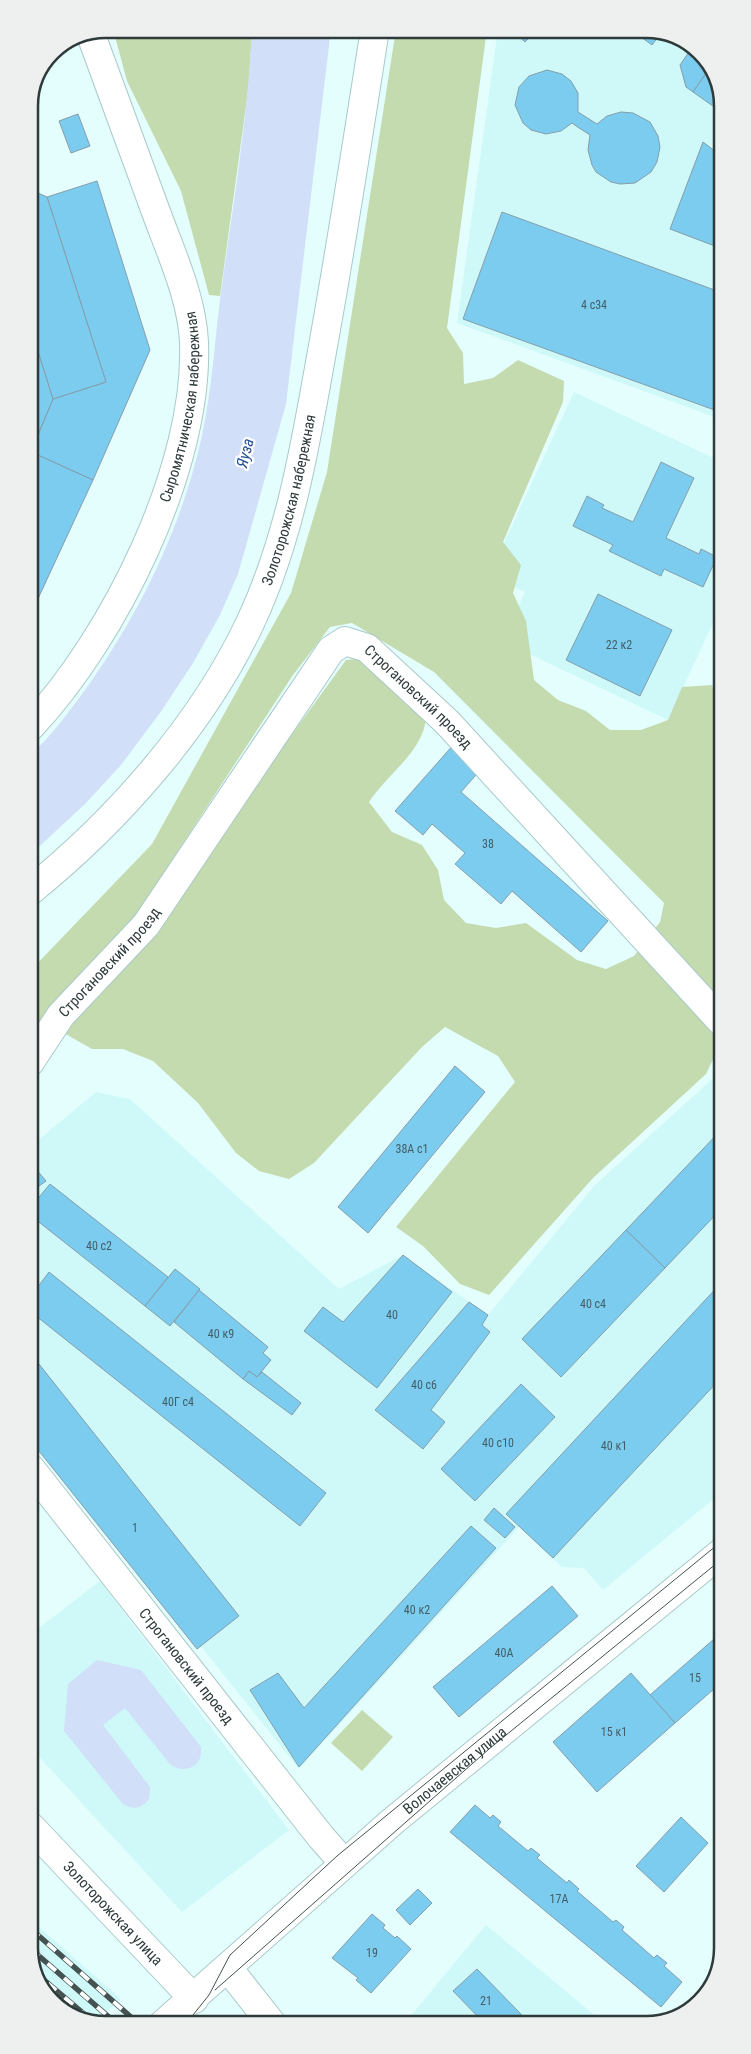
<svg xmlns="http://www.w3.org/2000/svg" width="751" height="2054" font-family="'Roboto Condensed',sans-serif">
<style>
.built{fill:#cef9f8}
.green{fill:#c4dbb0;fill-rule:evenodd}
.water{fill:#d1dff8}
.building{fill:#7cccef;stroke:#849eaa}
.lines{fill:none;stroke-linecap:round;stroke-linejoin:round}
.minor-casing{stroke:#a9c9c9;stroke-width:30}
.major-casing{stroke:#a9c9c9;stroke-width:30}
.minor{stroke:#fff;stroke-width:28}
.major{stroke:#fff;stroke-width:28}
.tram{stroke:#445252;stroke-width:1}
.rail-casing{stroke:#445252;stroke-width:5.5}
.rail{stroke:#fff;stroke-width:4;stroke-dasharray:11;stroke-linecap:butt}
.labels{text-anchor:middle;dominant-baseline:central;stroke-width:4.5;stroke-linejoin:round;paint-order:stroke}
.number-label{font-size:12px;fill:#425f67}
.street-label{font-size:15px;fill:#2e3b3a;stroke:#fff}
.water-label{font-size:16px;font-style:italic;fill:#285096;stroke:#fff}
.rim{fill:none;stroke:#2e3b3a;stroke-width:2.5}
</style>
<rect width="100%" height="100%" fill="#e4fefe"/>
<g class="built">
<polygon points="498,29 651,29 696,48 720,85 720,419 457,323"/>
<polygon points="574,392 720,461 720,608 668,720 502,641 525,592 489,575"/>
<polygon points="721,1071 722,1492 603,1590 584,1568 562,1567 519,1527 299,1769 31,1434 30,1147 96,1092 130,1099 339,1289 403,1255 488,1315 594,1186"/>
<polygon points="100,1581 289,1830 182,1912 31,1748 31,1634"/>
<polygon points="31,1920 121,1999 94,2023 58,2009 31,1969"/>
<polygon points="486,1925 604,2023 404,2024"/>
</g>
<g class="green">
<polygon points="113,29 252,29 249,84 220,296 209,295 181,191 127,81"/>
<path d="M396 29H487L447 328 463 353 464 384 493 378 518 360 564 381 563 402 503 542 521 565 513 593 526 621 534 680 558 700 586 711 610 730H641L668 720 682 687 712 685 720 710 721 1012 716 1017 720 1045 706 1074 593 1178 489 1295 460 1284 423 1246 396 1227 515 1082 498 1056 445 1027 422 1047 314 1163 289 1179 259 1171 236 1153 198 1103 153 1061 123 1049H92L48 1024 30 1026V971L152 844 291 593 327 472ZM352 623 434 672 664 903 660 922 634 956 606 969 577 960 526 923 496 928 466 923 444 900 438 870 422 845 392 832 369 802C385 777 418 755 425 725 427 716 427 706 428 698L390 656 346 660 178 891 164 884 163 874 293 675 330 627Z"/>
<polygon points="362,1710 393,1737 362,1771 331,1743"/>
</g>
<g class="water">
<path d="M252 29H331L286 404 238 574 220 615 193 663 162 710 121 765 85 804 30 855V756C51 736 68 713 85 690 139 615 180 531 201 440 213 386 215 332 223 277 235 195 248 112 252 29Z"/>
<path d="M97 1660 141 1670 201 1747C204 1767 183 1776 169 1763L125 1708 103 1725 150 1787 149 1799C142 1809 133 1810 123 1804L64 1731 68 1684Z"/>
</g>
<g class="building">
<polygon points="511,29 537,29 525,42"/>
<polygon points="630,29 651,29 661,33 652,45"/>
<polygon points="693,46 709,69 693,92 686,87 680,65"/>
<polygon points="709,69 720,85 720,111 693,92"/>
<polygon points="547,70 562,74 571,81 578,93 578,112 597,124 607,116 621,112 633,113 650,122 658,136 660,147 657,162 651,172 635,183 620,184 611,182 596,172 592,165 588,150 590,135 579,128 572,123 561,131 546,134 531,130 523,123 515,105 519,87 529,76"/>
<polygon points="78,114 90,146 71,153 59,121"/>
<polygon points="703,142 720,155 720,248 670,229"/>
<polygon points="97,181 150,350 93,480 31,452 53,399 106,382 47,197"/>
<polygon points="29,189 47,197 106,382 53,399 29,324"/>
<polygon points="502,212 720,292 720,412 463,319"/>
<polygon points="29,337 34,339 53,399 29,456"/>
<polygon points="31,452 93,480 30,616 29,498 35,486 29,484"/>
<polygon points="661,462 694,478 666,538 699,554 701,549 717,557 703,587 664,569 661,576 609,551 613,545 573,526 587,496 604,505 602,508 633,522"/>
<polygon points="29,484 35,486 29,498"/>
<polygon points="598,594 672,630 640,696 566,660"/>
<polygon points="454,744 482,768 461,792 608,921 581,952 512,891 501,904 455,864 465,853 432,824 423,835 395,811"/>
<polygon points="455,1066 485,1092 368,1233 338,1207"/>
<polygon points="721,1130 721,1209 665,1268 626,1230"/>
<polygon points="30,1162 46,1181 32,1191 30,1189"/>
<polygon points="50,1184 168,1277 145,1306 30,1215 30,1208"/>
<polygon points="626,1230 665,1268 561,1377 522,1339"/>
<polygon points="403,1255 452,1292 377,1388 304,1331 323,1307 343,1322"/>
<polygon points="175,1269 200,1289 170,1326 145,1306"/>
<polygon points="49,1272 326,1493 300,1526 31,1312 31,1296"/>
<polygon points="721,1283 721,1378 553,1558 506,1514"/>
<polygon points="199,1290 268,1347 263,1353 271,1360 257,1377 249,1371 243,1379 174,1322"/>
<polygon points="469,1302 488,1315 482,1325 490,1332 431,1410 445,1422 423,1449 375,1410"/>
<polygon points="31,1354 239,1616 197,1649 31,1441"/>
<polygon points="249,1371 257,1377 262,1372 301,1403 292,1415 243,1379"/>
<polygon points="521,1384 555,1417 475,1501 441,1469"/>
<polygon points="494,1508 515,1527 505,1538 484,1520"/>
<polygon points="471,1526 496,1548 299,1767 250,1690 278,1673 304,1708"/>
<polygon points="552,1586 578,1616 459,1717 433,1687"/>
<polygon points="722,1632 722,1682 675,1723 650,1695"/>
<polygon points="631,1673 675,1723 597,1792 553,1742"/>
<polygon points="475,1805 490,1818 493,1815 501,1822 498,1826 528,1851 531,1848 540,1855 537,1858 567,1883 569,1880 579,1889 577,1891 613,1922 616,1920 624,1927 622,1930 654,1958 657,1955 667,1963 664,1966 682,1982 661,2007 450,1832"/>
<polygon points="681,1817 708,1843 664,1892 636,1866"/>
<polygon points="418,1889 432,1903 410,1925 396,1910"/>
<polygon points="372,1914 385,1925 383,1928 395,1938 397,1936 411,1949 371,1993 356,1980 358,1978 332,1958"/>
<polygon points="477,1969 518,2011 529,2023 484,2023 453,1991"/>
</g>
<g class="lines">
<defs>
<g id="minor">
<path id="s1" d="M30 1062 61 1015 146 925 331 650 345 641 367 648 447 722 721 1021"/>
<path id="s2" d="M31 1469 321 1837 344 1863"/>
<path id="s3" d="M31 1827 194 1999"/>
<polyline points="228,1968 272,2024"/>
<path id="s4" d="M162 2025 393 1821 722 1552"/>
</g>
<g id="major">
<path id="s5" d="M30 727C114 638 199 467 194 342 192 298 171 253 156 212 134 153 113 94 91 35"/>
<path id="s6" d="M30 891C117 821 203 724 251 621 290 537 305 447 321 357 341 248 358 138 375 29"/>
</g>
</defs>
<use href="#minor" class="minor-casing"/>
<use href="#major" class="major-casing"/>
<use href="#minor" class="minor"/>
<use href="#major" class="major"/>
<g class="tram">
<polyline points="215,1990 489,1749 722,1559"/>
<polyline points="182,2025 193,2015 209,1995 230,1955 337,1856 722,1541"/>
</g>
<defs>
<g id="rail">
<polyline points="31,1929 140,2025"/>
<polyline points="31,1949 118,2025"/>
<polyline points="31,1969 96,2024"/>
</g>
</defs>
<use href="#rail" class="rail-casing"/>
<use href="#rail" class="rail"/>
</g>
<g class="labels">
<g class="number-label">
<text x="594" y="305">4 с34</text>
<text x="619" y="645">22 к2</text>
<text x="488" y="844">38</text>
<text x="412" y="1149">38А с1</text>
<text x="99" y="1246">40 с2</text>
<text x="593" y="1304">40 с4</text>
<text x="392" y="1315">40</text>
<text x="221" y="1334">40 к9</text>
<text x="424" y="1385">40 с6</text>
<text x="178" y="1402">40Г с4</text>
<text x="498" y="1443">40 c10</text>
<text x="614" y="1446">40 к1</text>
<text x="135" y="1528">1</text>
<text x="417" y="1610">40 к2</text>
<text x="504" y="1653">40А</text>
<text x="695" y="1678">15</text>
<text x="614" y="1732">15 к1</text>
<text x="559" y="1899">17А</text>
<text x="372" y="1953">19</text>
<text x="486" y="2001">21</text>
</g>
<g class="street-label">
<text stroke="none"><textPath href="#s5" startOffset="361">Сыромятническая набережная</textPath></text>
<text stroke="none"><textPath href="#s6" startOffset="479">Золоторожская набережная</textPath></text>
<text stroke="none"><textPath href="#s1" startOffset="622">Строгановский проезд</textPath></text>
<text stroke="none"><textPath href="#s1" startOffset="128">Строгановский проезд</textPath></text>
<text stroke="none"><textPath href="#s2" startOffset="251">Строгановский проезд</textPath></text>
<text stroke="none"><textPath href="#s4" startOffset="388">Волочаевская улица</textPath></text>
<text stroke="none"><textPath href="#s3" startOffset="119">Золоторожская улица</textPath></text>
</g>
<g class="water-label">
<text transform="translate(245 453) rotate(-76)">Яуза</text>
</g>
</g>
<path d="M0 0H751V2054H0ZM106 38H646A68 68 0 0 1 714 106V1948A68 68 0 0 1 646 2016H106A68 68 0 0 1 38 1948V106A68 68 0 0 1 106 38Z" fill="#eeefef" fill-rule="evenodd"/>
<path class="rim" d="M106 38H646A68 68 0 0 1 714 106V1948A68 68 0 0 1 646 2016H106A68 68 0 0 1 38 1948V106A68 68 0 0 1 106 38Z"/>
</svg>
